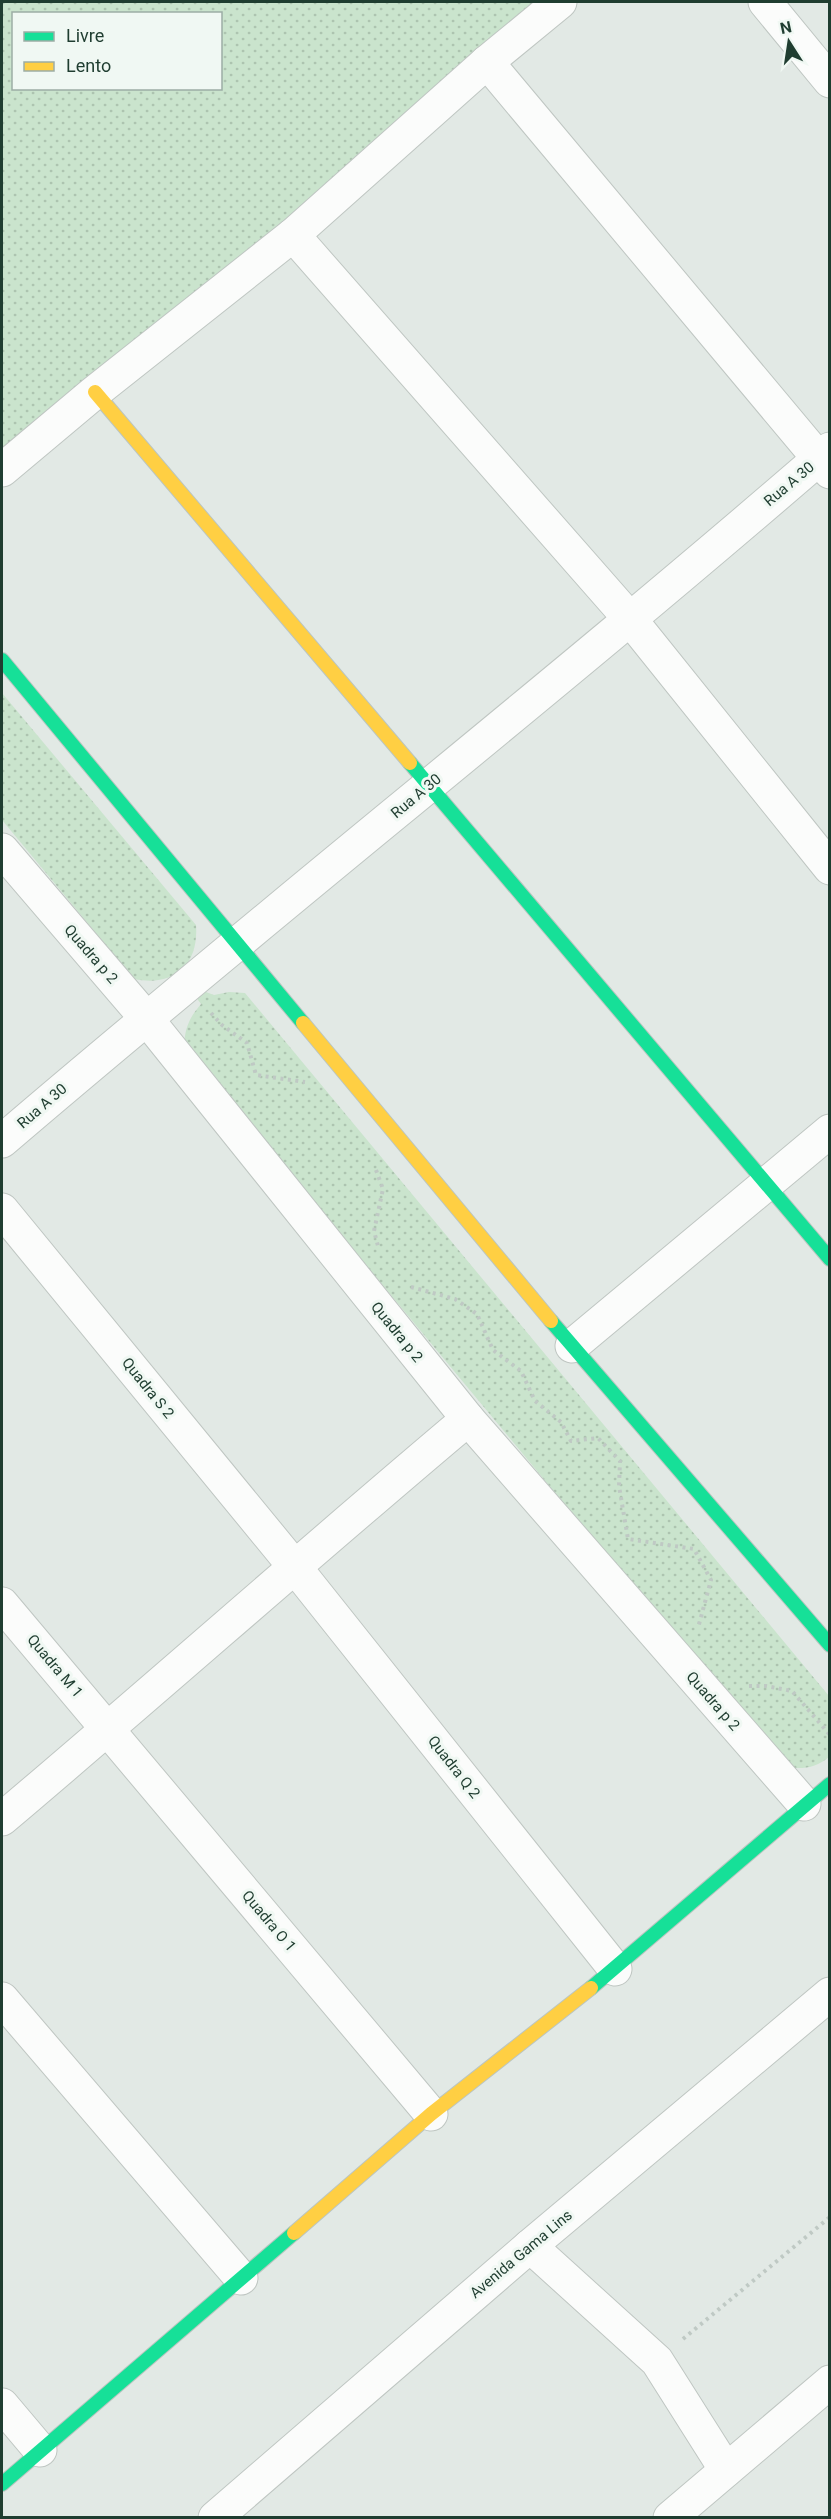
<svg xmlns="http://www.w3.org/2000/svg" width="831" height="2519" font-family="Roboto,sans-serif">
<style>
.green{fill:url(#green-dots);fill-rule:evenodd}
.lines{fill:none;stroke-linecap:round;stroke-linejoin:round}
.street-casing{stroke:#bfc6c2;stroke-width:35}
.fast-casing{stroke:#bbc5c0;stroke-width:16}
.slow-casing{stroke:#bbc5c0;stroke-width:16}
.path{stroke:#bfc9c4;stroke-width:4;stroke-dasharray:3 4.5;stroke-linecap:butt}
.street{stroke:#fbfcfb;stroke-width:33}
.fast{stroke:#16e098;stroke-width:14}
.slow{stroke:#ffcf43;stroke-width:14}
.labels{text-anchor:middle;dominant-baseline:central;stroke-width:6;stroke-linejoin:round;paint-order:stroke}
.street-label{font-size:15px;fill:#1f3d30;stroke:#f0f8f3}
</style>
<defs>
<pattern id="green-dots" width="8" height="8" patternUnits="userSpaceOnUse" patternTransform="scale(1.5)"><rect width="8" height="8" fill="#cae4cd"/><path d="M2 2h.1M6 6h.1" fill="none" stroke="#adc4b0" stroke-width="1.8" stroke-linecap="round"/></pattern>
</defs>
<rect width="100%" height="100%" fill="#e2e9e5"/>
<g class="green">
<path d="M2 2H563L2 470ZM14 14H220V88H14Z"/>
<path d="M2 693 196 925C199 966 173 987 134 979L2 820Z"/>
<path d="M187 985 214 995 229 992 245 993 829 1696V1757C815 1769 799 1770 782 1766L184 1046C185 1028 189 1018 201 1004Z"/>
</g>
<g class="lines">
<defs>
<g id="street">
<polyline points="765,2 830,81"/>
<polyline points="487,62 830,472"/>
<polyline points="293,235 630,619 830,868"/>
<polyline points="2,470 95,392 293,235 487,62 560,2"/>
<polyline points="2,850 146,1018 468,1419 804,1804"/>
<path d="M2 1141C275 907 558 685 830 449"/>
<polyline points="2,1210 294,1566 615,1969"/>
<polyline points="572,1346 830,1131"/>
<polyline points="2,1604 431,2114"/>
<path d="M2 1819C158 1687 311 1551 468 1419"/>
<polyline points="2,1999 241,2278"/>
<polyline points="530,2246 657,2361 726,2470"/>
<polyline points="2,2405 40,2450"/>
<polyline points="215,2518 530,2246 830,1994"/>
<polyline points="670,2518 830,2382"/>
</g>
<g id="fast">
<polyline points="2,660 303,1023"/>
<polyline points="410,763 830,1259"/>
<polyline points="551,1321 830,1645"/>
<polyline points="591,1988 830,1784"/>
<polyline points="2,2484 294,2233"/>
</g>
<g id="slow">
<polyline points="95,392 410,763"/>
<polyline points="303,1023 551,1321"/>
<polyline points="294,2233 431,2114 591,1988"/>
</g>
</defs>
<use href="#street" class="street-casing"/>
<use href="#fast" class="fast-casing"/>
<use href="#slow" class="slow-casing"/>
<g class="path">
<polyline points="211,1013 222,1025 247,1043 256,1075 305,1082"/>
<polyline points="376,1170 383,1189 374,1231 378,1246"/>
<polyline points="411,1287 455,1299 477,1314 493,1350 521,1371 535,1401 561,1422 571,1441 598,1438 620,1461 619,1486 628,1539 694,1549 711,1580 698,1628"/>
<polyline points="749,1686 766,1686 792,1691 830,1735"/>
<polyline points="683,2339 830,2217"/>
</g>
<use href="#street" class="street"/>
<use href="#fast" class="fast"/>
<use href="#slow" class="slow"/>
</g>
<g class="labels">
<g class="street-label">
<text transform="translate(789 484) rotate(-40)">Rua A 30</text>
<text transform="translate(416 796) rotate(-40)">Rua A 30</text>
<text transform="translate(91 954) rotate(49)">Quadra p 2</text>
<text transform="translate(42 1106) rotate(-41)">Rua A 30</text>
<text transform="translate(397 1332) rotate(51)">Quadra p 2</text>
<text transform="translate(148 1388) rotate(51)">Quadra S 2</text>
<text transform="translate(55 1666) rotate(50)">Quadra M 1</text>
<text transform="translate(713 1701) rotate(49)">Quadra p 2</text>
<text transform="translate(454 1767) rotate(52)">Quadra Q 2</text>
<text transform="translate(269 1921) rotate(50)">Quadra O 1</text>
<text transform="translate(521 2254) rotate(-40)">Avenida Gama Lins</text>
</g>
</g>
<rect width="831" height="2519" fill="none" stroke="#1f3d30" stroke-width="6"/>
<rect x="12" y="12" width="210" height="78" fill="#f0f8f3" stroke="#9cada5" stroke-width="1.5"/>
<rect x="24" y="32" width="30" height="9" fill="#16e098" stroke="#9cada5" stroke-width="1.5"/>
<text x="66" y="42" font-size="18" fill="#1f3d30">Livre</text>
<rect x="24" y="62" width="30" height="9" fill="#ffcf43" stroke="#9cada5" stroke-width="1.5"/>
<text x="66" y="72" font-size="18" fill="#1f3d30">Lento</text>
<g transform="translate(789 42) rotate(348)" stroke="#f0f8f3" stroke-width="4.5" paint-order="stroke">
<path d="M0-4.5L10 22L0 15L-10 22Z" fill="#1f3d30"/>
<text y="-9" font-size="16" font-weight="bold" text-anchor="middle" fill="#1f3d30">N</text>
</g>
</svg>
